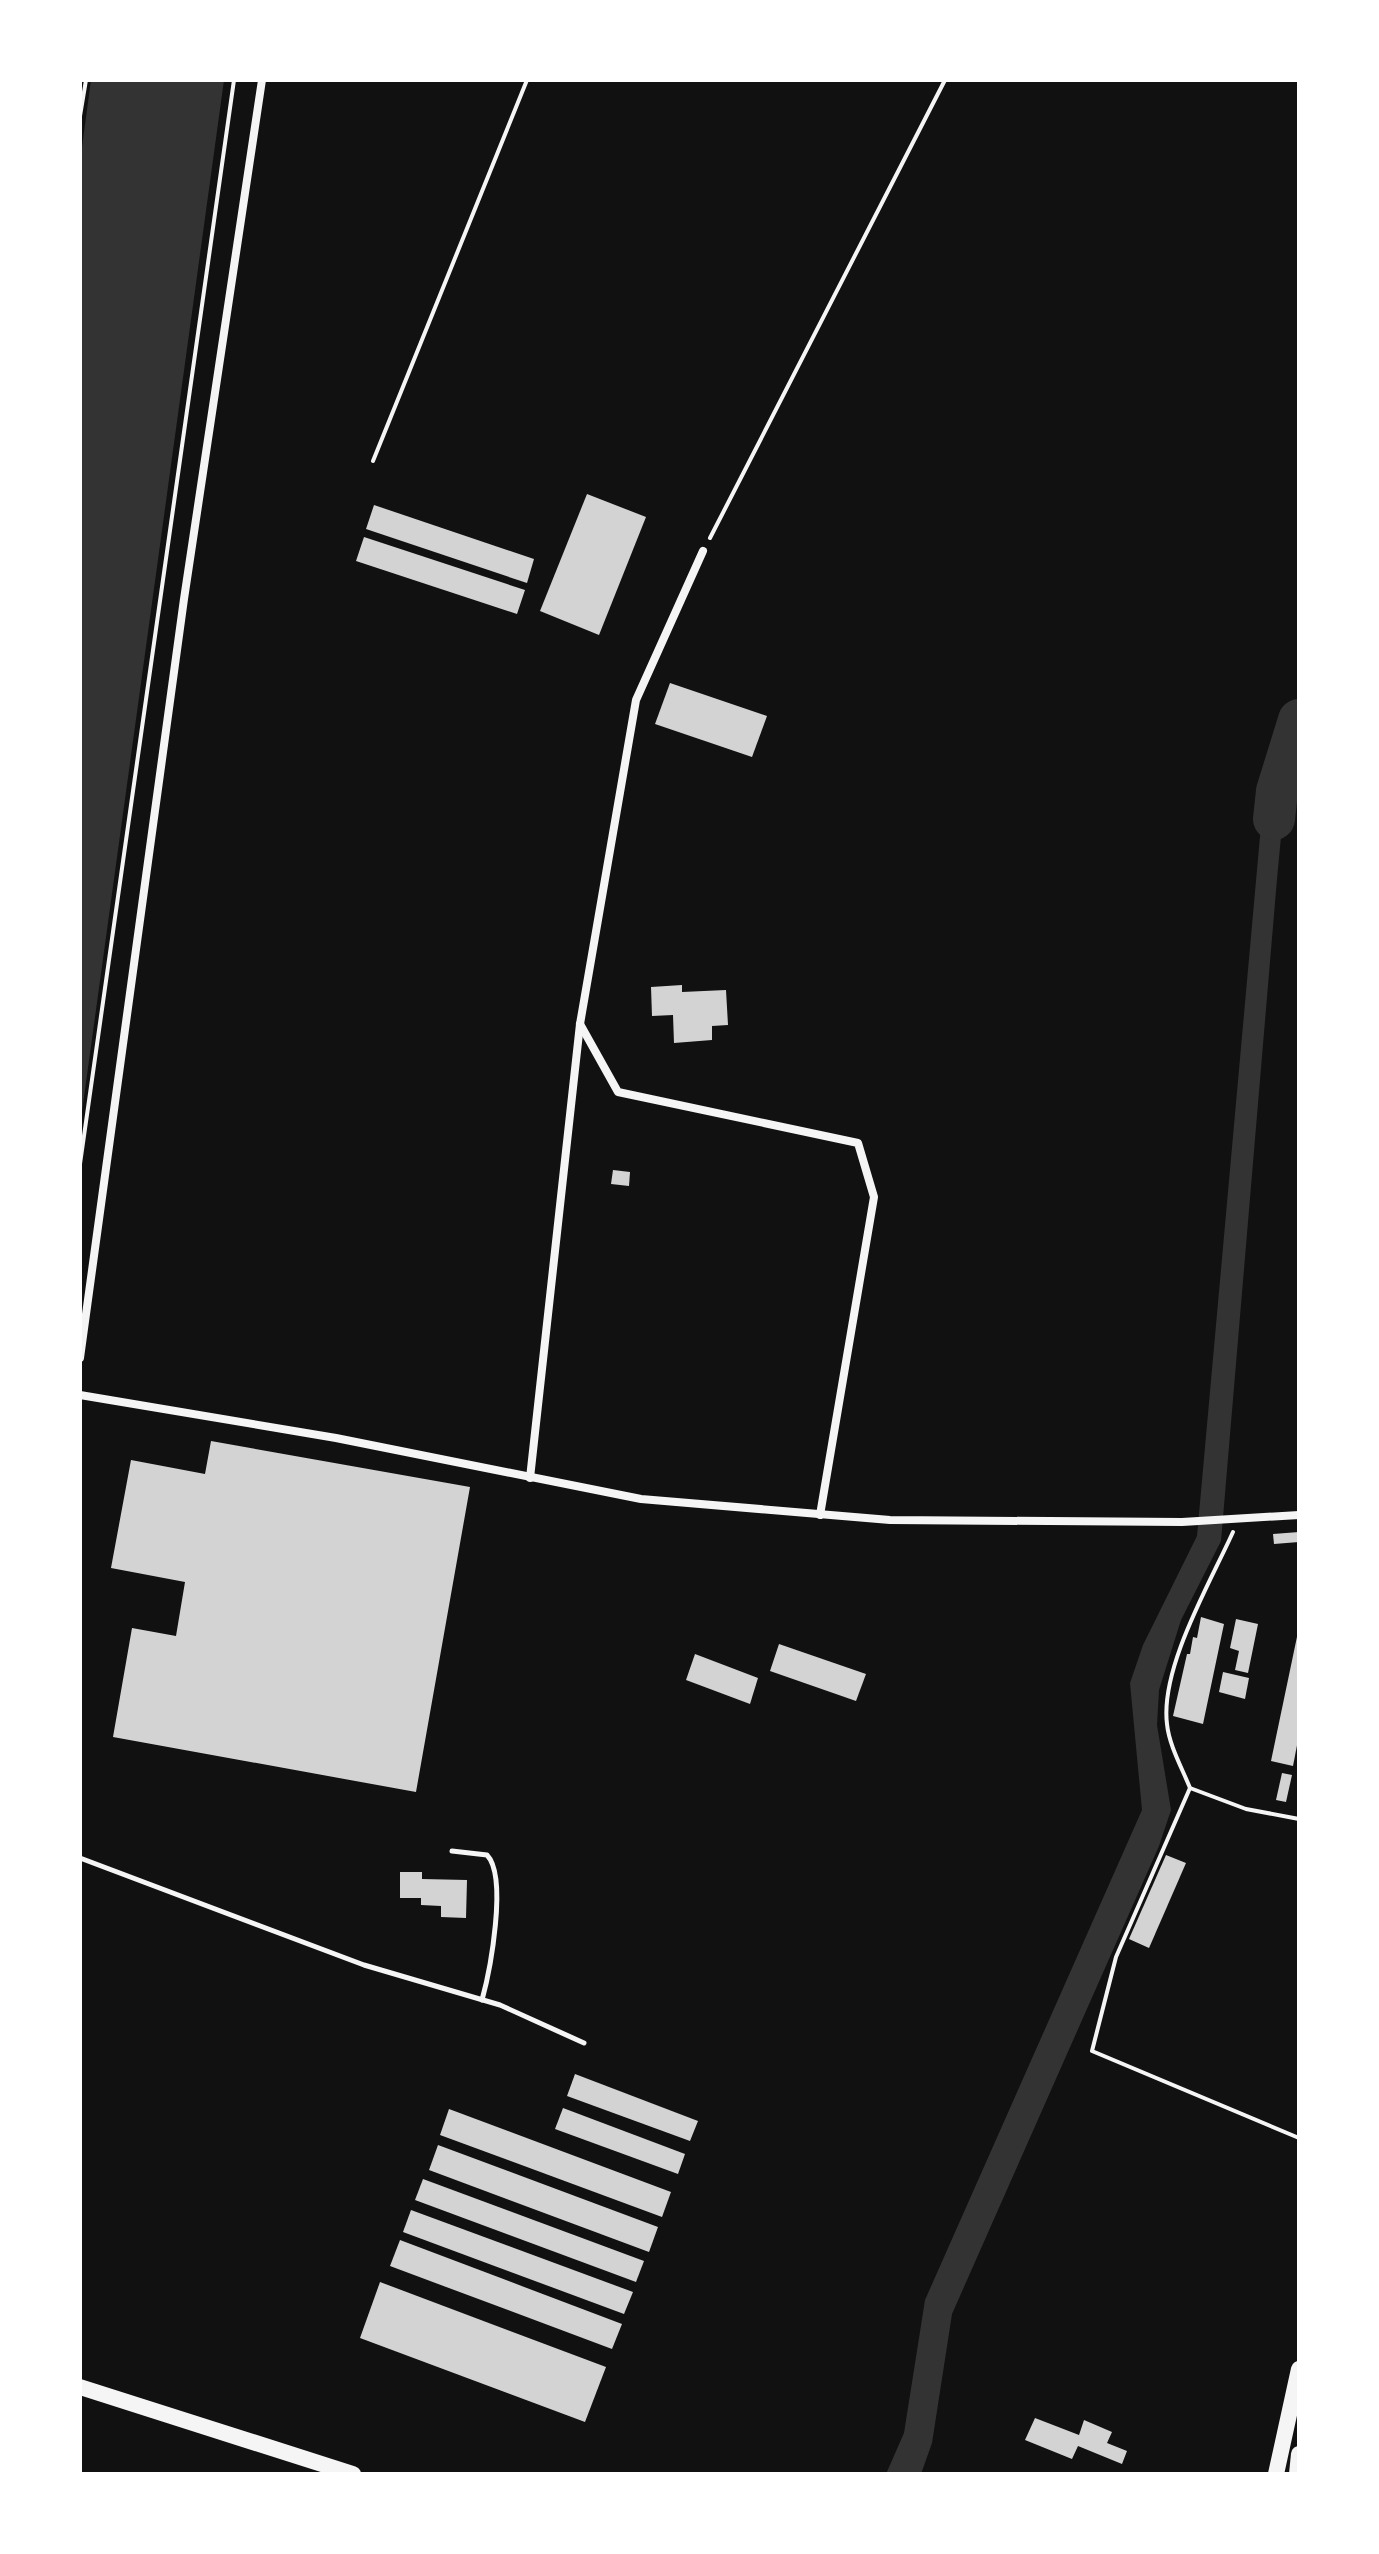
<svg xmlns="http://www.w3.org/2000/svg" width="1379" height="2554" font-family="'Source Sans 3',sans-serif">
<style>
.water{fill:#333}
.lines{fill:none;stroke-linecap:round;stroke-linejoin:round}
.river{stroke:#333;stroke-width:42}
.building{fill:#d3d3d3}
.path{stroke:#f5f5f5;stroke-width:4}
.service{stroke:#f5f5f5;stroke-width:5}
.minor{stroke:#f5f5f5;stroke-width:8}
.secondary{stroke:#f5f5f5;stroke-width:16}
</style>
<rect width="100%" height="100%" fill="#111"/>
<g class="water">
<polygon points="91,80 224,80 80,1126 80,162"/>
<polygon points="1281,763 1294,767 1286,784 1277,879 1221,1541 1181,1620 1159,1690 1157,1725 1171,1810 1159,1846 952,2314 932,2443 921,2474 886,2474 904,2433 925,2300 1142,1810 1130,1683 1143,1645 1197,1536 1264,792"/>
</g>
<g class="lines">
<polyline class="river" points="1274,819 1277,791 1299,720"/>
</g>
<g class="building">
<polygon points="587,494 646,517 599,635 540,611"/>
<polygon points="374,505 534,559 527,583 366,529"/>
<polygon points="364,537 525,590 517,614 356,561"/>
<polygon points="670,683 767,716 752,757 655,724"/>
<polygon points="682,985 682,992 726,990 728,1025 712,1026 712,1040 674,1043 673,1015 652,1016 651,987"/>
<polygon points="613,1170 630,1172 629,1186 611,1184"/>
<polygon points="211,1441 470,1487 416,1792 113,1737 132,1628 176,1636 185,1582 111,1568 131,1460 205,1474"/>
<polygon points="1299,1532 1299,1542 1274,1544 1273,1534"/>
<polygon points="1201,1617 1224,1624 1203,1724 1173,1716 1187,1654 1190,1654 1193,1637 1197,1638"/>
<polygon points="1236,1619 1258,1624 1248,1673 1235,1670 1239,1651 1230,1648"/>
<polygon points="1298,1632 1299,1735 1293,1766 1271,1761"/>
<polygon points="779,1644 866,1674 856,1701 770,1671"/>
<polygon points="695,1654 758,1678 750,1704 686,1680"/>
<polygon points="1223,1672 1249,1678 1245,1699 1219,1692"/>
<polygon points="1282,1773 1292,1775 1286,1802 1276,1800"/>
<polygon points="1166,1855 1186,1863 1149,1948 1129,1939"/>
<polygon points="400,1872 422,1872 422,1879 467,1880 466,1918 441,1917 441,1906 421,1905 421,1898 400,1898"/>
<polygon points="575,2074 698,2121 690,2141 567,2096"/>
<polygon points="563,2108 685,2154 678,2174 555,2129"/>
<polygon points="449,2109 671,2192 662,2217 440,2135"/>
<polygon points="438,2145 658,2227 649,2252 429,2170"/>
<polygon points="423,2179 644,2261 636,2282 415,2200"/>
<polygon points="411,2210 633,2292 624,2314 403,2232"/>
<polygon points="400,2240 622,2324 612,2349 390,2266"/>
<polygon points="380,2282 606,2367 585,2422 360,2338"/>
<polygon points="1035,2418 1079,2435 1084,2420 1112,2432 1107,2443 1127,2451 1122,2464 1078,2446 1072,2459 1025,2440"/>
</g>
<g class="lines">
<g class="path">
<polyline points="80,116 86,80"/>
<polyline points="373,461 527,80"/>
<polyline points="710,538 945,80"/>
<polyline points="80,1164 234,80"/>
<path d="M1233 1532C1210 1583 1160 1668 1167 1724 1169 1745 1182 1768 1190 1788L1246 1809 1299 1819"/>
<polyline points="1190,1788 1116,1957 1092,2051 1299,2138"/>
</g>
<g class="service">
<path d="M452 1851 487 1855C508 1877 490 1971 482 2000"/>
<polyline points="80,1858 364,1965 500,2005 584,2043"/>
</g>
<g class="minor">
<polyline points="580,1024 618,1092 858,1143 874,1197 820,1515"/>
<polyline points="80,1358 184,599 262,80"/>
<polyline points="80,1395 336,1438 641,1499 890,1520 1182,1522 1299,1515"/>
<polyline points="530,1478 580,1024 636,700 703,551"/>
</g>
<g class="secondary">
<polyline points="80,2387 353,2474"/>
<polyline points="1276,2474 1299,2369"/>
<polyline points="1297,2474 1299,2454"/>
</g>
</g>
<rect width="1379" height="2554" fill="none" stroke="#ffffff" stroke-width="164"/>
</svg>
